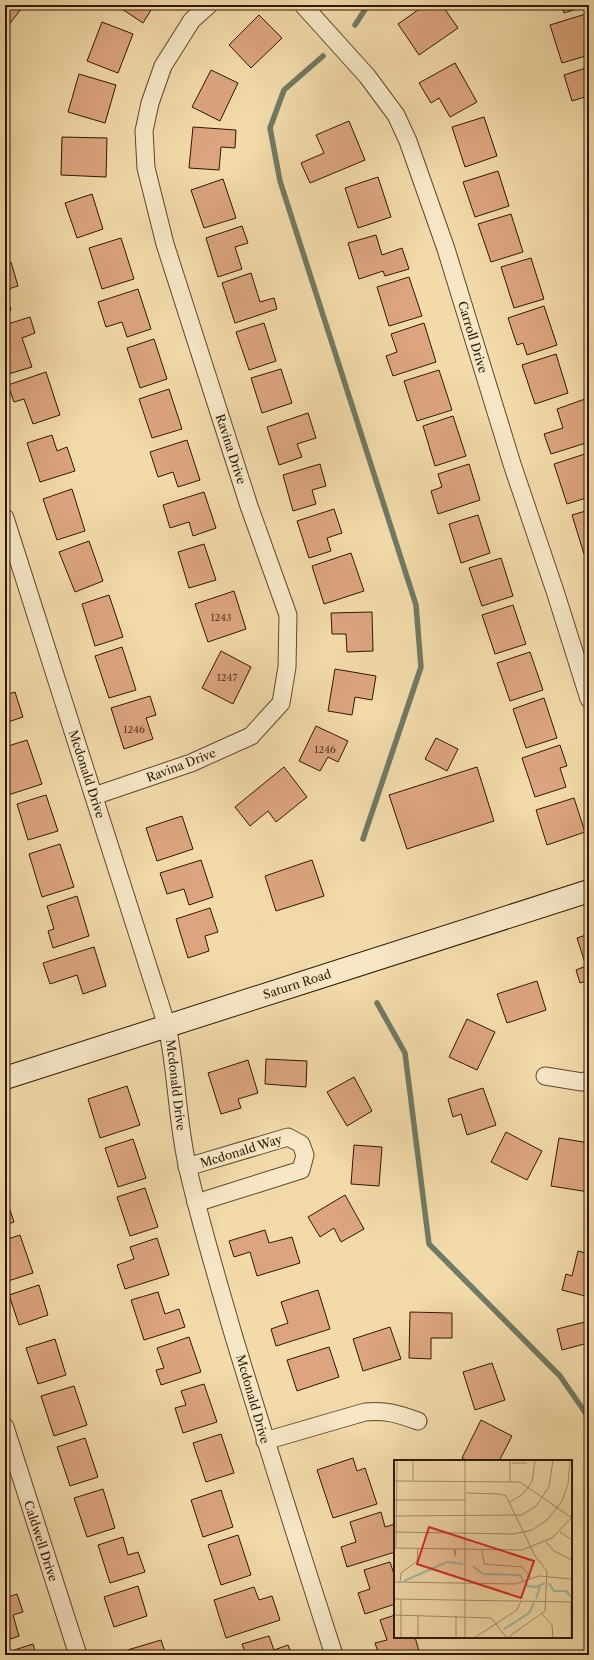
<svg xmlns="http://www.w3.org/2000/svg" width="594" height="1660" font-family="'Libre Caslon Text',serif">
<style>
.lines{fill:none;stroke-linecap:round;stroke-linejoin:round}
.stream{stroke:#707a64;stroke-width:5.5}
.building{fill:#dca57f;stroke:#301800}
.street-casing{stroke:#60482a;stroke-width:19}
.secondary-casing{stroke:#301800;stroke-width:24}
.street{stroke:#f7e7c7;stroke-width:17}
.secondary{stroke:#f7e7c7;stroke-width:22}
.labels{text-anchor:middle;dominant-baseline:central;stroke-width:3.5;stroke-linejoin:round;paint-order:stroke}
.number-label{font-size:10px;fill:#5b3b20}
.street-label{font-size:12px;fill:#301800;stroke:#f7e7c7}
.inset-river{fill:none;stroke:#9bbba7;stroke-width:2}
.inset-road{fill:none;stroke:#a48c65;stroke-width:1}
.view{fill:#d62828;fill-opacity:0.15;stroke:#d62828;stroke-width:2}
.inset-edge{fill:none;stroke:#301800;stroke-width:2}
</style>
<rect width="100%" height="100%" fill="#f2daa9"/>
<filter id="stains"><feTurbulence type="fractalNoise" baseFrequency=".005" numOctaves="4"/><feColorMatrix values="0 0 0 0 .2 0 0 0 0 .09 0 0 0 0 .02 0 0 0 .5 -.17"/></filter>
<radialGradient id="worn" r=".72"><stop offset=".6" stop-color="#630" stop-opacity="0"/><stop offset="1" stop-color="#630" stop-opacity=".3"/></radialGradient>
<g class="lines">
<g class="stream">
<polyline points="355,25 368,5"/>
<polyline points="323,56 284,90 270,128 280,181 416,605 421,667 363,839"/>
<polyline points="377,1003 405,1053 429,1244 560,1376 589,1418"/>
</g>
</g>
<g class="building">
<polygon points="5,5 24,5 8,26 5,23"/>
<polygon points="116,5 154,5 143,23"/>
<polygon points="425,5 442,5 458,28 419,55 398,24"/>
<polygon points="562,5 589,5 564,13"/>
<polygon points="589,13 589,55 562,63 550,25"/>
<polygon points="259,15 282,38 251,68 229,45"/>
<polygon points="102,22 133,34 118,73 87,61"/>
<polygon points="455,63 477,102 450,117 439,98 431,103 419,83"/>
<polygon points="589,67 589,99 588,96 572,101 564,75"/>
<polygon points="211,70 238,83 220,121 192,107"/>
<polygon points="79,74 116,85 105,123 68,112"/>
<polygon points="484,117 497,156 465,167 452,127"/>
<polygon points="349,121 365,160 310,183 301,163 324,153 316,135"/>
<polygon points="193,127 236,130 235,148 221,147 219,170 189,168"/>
<polygon points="62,137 107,138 106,177 61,175"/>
<polygon points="498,171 509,206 475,217 463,182"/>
<polygon points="378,177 391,217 358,228 345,188"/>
<polygon points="223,179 236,218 204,228 191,190"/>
<polygon points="92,194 103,229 77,238 65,203"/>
<polygon points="511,214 523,252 491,262 478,224"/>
<polygon points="242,226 248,243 235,247 242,269 218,277 206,238"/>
<polygon points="376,235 382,255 402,248 409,269 385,276 383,271 359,279 348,243"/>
<polygon points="121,238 134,279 102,289 89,248"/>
<polygon points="531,258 544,299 514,308 501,267"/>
<polygon points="11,262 18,286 5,290 5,264"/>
<polygon points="251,273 260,302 274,298 277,309 235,323 222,283"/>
<polygon points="409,277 422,316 389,326 377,287"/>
<polygon points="138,289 151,329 127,337 122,322 106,327 98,302"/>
<polygon points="5,291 11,310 5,312"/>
<polygon points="544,306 557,345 527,355 523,343 517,345 508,318"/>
<polygon points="30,317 35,333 22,338 32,367 5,375 5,325"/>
<polygon points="264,323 276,361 249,370 236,332"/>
<polygon points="424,323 436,362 393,376 386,356 397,352 391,334"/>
<polygon points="154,339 167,379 140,388 127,348"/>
<polygon points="556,354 568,393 535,404 522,365"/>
<polygon points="281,369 292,403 262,413 251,378"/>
<polygon points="439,370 452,410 417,421 404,381"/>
<polygon points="46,372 60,415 33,424 24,399 14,402 8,385"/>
<polygon points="169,389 182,429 152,438 139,399"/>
<polygon points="585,399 589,412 589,442 551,454 544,434 563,428 557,409"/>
<polygon points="308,413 316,438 297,444 302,457 279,465 267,427"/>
<polygon points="453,416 466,456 435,466 423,426"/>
<polygon points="52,435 57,451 67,447 75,471 40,482 27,443"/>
<polygon points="187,440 200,480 178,487 173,472 158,477 150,452"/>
<polygon points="588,453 589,457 589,497 567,504 554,464"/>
<polygon points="320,464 326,486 312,490 316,504 293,511 283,475"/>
<polygon points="469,464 480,500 438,514 431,491 442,487 438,474"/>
<polygon points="72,489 85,531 57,540 43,499"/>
<polygon points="204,492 216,528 193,536 189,522 170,528 163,505"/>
<polygon points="334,509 342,533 327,538 331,551 309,558 297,521"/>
<polygon points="589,510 589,552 584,554 572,515"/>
<polygon points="478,515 490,553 461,563 449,524"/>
<polygon points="89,541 103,581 75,592 59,552"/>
<polygon points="204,544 216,580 189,588 178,552"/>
<polygon points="351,553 364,591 324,604 312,566"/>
<polygon points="501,558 513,596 482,606 469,568"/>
<polygon points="234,591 246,629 208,642 195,604"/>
<polygon points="109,595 123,637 95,646 82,604"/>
<polygon points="513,605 526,644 495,654 482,615"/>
<polygon points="372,612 373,651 347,652 346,634 332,634 331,613"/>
<polygon points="122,647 136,690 109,698 95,656"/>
<polygon points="221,651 251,667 233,704 202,688"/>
<polygon points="530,652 543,690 510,701 497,663"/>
<polygon points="335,669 376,676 372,700 355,697 352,715 328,711"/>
<polygon points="5,670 9,683 5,684"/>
<polygon points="15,692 23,717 5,723 5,695"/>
<polygon points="150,696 156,715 146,718 153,739 124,749 111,708"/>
<polygon points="544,698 557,738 526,748 513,709"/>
<polygon points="316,726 348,741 338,762 328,757 320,771 299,761"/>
<polygon points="436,738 458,749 447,771 425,759"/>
<polygon points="27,740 42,784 5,796 5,747"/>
<polygon points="560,745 567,766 560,768 566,787 535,797 522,758"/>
<polygon points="284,767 307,797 276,822 268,811 250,826 235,807"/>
<polygon points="477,767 494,821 407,849 389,795"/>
<polygon points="46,795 58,831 28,840 17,804"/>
<polygon points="574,798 585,832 547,845 536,810"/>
<polygon points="182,816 193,849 157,861 146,828"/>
<polygon points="60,844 74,887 42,897 29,854"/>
<polygon points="201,860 213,897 189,905 184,889 167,894 160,873"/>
<polygon points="312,860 324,896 276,911 265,876"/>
<polygon points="77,896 89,936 53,948 48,931 54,929 47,906"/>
<polygon points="210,908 218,932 205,936 209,951 188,958 176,919"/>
<polygon points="589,934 589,980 580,983 576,970 586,966 577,938"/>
<polygon points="94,947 106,986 83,994 77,975 50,984 43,963"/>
<polygon points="537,981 546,1010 507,1023 497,994"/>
<polygon points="5,988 10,1005 5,1006"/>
<polygon points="589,994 589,1008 585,995"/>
<polygon points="467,1019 495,1032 477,1070 449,1057"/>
<polygon points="266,1059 307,1061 306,1087 265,1084"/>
<polygon points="248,1060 258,1093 238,1099 241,1108 221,1114 208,1073"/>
<polygon points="354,1077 372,1111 347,1126 327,1092"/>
<polygon points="127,1086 140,1125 100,1138 88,1099"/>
<polygon points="483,1088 496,1125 467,1135 461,1114 453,1117 448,1099"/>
<polygon points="506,1132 542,1151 527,1180 491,1162"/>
<polygon points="559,1138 589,1143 589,1192 551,1186"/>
<polygon points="133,1139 146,1178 118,1187 105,1148"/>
<polygon points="354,1145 382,1147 379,1186 351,1184"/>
<polygon points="145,1188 158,1227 130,1236 117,1197"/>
<polygon points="5,1195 14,1222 5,1225"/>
<polygon points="345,1195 364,1229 341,1242 334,1228 320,1237 308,1217"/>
<polygon points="265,1230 269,1243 292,1237 300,1263 257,1276 250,1252 234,1257 229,1241"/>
<polygon points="20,1235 33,1273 5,1282 5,1240"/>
<polygon points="157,1238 169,1275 125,1289 117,1265 134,1259 130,1247"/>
<polygon points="578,1251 589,1254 589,1297 562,1290 566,1274 572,1276"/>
<polygon points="39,1285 48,1315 19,1325 9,1295"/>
<polygon points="318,1290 330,1329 276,1346 271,1329 288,1323 281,1302"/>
<polygon points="158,1292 165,1314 179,1309 185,1327 144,1340 131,1300"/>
<polygon points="410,1312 452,1313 452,1338 431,1338 431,1359 409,1358"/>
<polygon points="589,1321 589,1346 588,1343 562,1350 557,1329"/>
<polygon points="390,1327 401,1359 363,1371 353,1339"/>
<polygon points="189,1337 201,1372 161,1385 156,1370 164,1368 157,1348"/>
<polygon points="55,1339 66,1375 38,1384 26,1348"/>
<polygon points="329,1347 339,1377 297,1391 287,1360"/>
<polygon points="492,1363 505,1400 475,1410 463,1372"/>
<polygon points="204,1384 217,1422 183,1433 175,1408 186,1405 181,1391"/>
<polygon points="74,1386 87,1425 54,1436 41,1396"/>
<polygon points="481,1420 512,1436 499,1461 469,1461 462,1458"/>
<polygon points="221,1434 234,1473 206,1482 193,1443"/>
<polygon points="85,1438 98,1477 70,1486 57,1447"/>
<polygon points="353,1458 357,1471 365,1468 377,1504 333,1518 317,1470"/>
<polygon points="103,1489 115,1528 87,1537 74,1498"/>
<polygon points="221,1490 233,1527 203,1537 191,1500"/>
<polygon points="381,1512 385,1527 395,1524 395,1552 347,1567 341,1547 356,1542 350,1522"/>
<polygon points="238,1535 251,1575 221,1585 208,1545"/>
<polygon points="123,1537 128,1555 138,1552 145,1572 110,1583 98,1545"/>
<polygon points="390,1562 395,1577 395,1604 365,1614 358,1593 370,1589 364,1570"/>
<polygon points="138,1586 147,1616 114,1627 104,1597"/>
<polygon points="254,1587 259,1600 272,1596 280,1620 226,1638 214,1600"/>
<polygon points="17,1594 23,1612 13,1615 19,1636 5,1641 5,1598"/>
<polygon points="395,1615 395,1637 415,1637 419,1651 405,1655 379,1655 375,1643 387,1640 380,1620"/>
<polygon points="269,1636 274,1650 288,1645 292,1655 246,1655 242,1644"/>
<polygon points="161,1640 166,1655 122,1655 121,1652"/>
<polygon points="33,1644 36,1655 5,1655 5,1653"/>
</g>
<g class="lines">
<defs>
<g id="street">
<polyline points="303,5 367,76 396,115 408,141 446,249 512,464 555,591 589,699"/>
<path d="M5 518 167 1026C177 1073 177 1122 188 1169 200 1222 216 1274 231 1327 264 1437 299 1546 334 1655"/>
<polyline points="94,796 191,763 251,736 281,703 287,667 288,615 249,506 165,244 146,168 144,131 150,103 163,66 192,20 209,5"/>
<polyline points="545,1076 582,1082 589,1080"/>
<polyline points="187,1167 288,1137 301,1144 305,1155 301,1170 196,1203"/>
<polyline points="5,1427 78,1655"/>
<path d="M265 1441 365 1412C387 1410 398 1414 418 1421"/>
</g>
<path id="secondary" d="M5 1078C200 1016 394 953 589 891"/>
</defs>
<use href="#street" class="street-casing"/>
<use href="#secondary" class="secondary-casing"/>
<use href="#street" class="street"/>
<use href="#secondary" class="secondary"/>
</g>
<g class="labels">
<g class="number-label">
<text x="221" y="617">1243</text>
<text x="227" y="677">1247</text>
<text x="134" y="729">1246</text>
<text x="325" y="749">1246</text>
</g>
<g class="street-label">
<text transform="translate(473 337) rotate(73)">Carroll Drive</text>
<text transform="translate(231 449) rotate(72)">Ravina Drive</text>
<text transform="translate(181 765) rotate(-21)">Ravina Drive</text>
<text transform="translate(87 774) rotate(72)">Mcdonald Drive</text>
<text transform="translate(297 984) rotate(-18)">Saturn Road</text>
<text transform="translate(176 1085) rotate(83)">Mcdonald Drive</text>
<text transform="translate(241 1151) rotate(-17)">Mcdonald Way</text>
<text transform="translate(253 1399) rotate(74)">Mcdonald Drive</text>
<text transform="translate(41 1541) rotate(72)">Caldwell Drive</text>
</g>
</g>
<g transform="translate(394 1460)">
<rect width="178" height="178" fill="#f2daa9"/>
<path class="inset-river" d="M79 106 89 114 126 115 129 120M10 121 53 102 69 104M131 123 134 126 142 127 151 123M155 123 160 131H172L178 138M142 139 146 126M110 169 135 153 140 143"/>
<path class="inset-road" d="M19 0V21M116 0V22M118 3H133M0 21 126 22 178 58M72 33 106 34 112 36 141 96 153 111 151 151 113 178M0 40H72M116 42 129 34 138 22 141 0M0 56 128 55 142 46 155 27 159 0M0 72 120 74 138 70 153 60 168 41 174 24 176 0M166 72 178 80M152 82 160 91 178 100M0 88 128 90 158 78 178 57M2 88 3 0M60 89 61 96 62 89M88 90 90 104 128 107 137 118M0 122 121 124 145 116 178 119M6 122 7 113 23 101 24 88M0 139 178 142M7 139V178M148 154 158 165 159 178M0 155 97 158 113 178M24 155V178M62 178V156M71 178V0M80 178 123 150 127 141M177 178V142"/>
<path class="view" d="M35 67 140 101 127 138 23 104Z"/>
<rect width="178" height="178" class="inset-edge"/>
</g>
<rect width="594" height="1660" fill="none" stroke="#f2daa9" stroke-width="20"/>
<rect x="6" y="6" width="582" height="1648" fill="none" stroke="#301800" stroke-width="2"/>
<rect x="10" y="10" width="574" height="1640" fill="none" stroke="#301800"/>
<rect width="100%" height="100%" filter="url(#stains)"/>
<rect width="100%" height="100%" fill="url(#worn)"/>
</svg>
